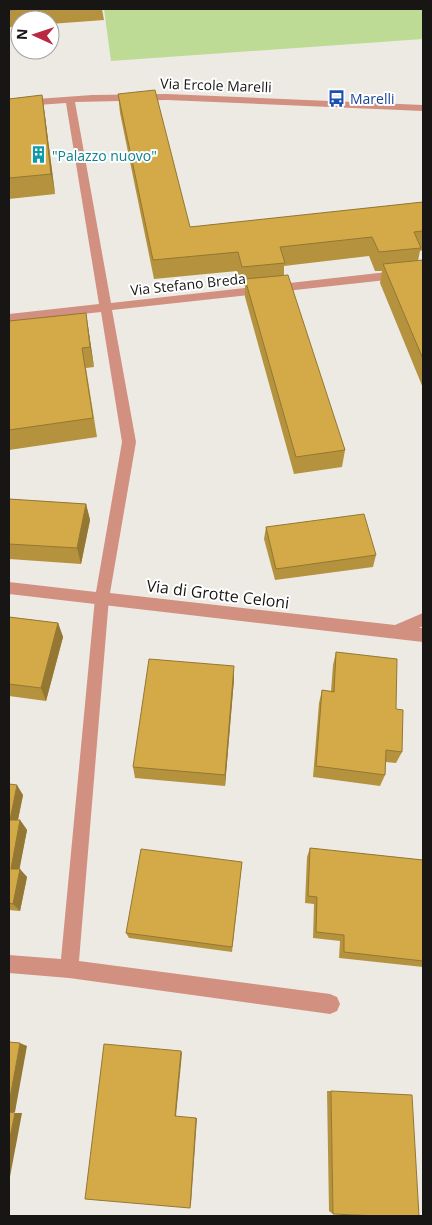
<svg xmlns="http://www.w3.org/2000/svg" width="432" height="1225" font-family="'Open Sans',sans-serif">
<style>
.green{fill:#bedb95}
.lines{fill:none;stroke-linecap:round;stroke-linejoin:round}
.lane{fill:#d29081;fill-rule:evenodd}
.street{fill:#d29081;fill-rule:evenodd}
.wall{fill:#b5923d}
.shaded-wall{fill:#947732}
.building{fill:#d3aa47;stroke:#947732}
.labels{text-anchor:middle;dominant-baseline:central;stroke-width:4;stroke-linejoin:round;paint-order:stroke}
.far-street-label{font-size:14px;fill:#171614;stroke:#fff}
.far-transit-label{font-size:14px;fill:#164399;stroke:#fff;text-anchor:start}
.far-culture-label{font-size:14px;fill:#0d838f;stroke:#fff;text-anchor:start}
.street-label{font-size:16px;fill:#171614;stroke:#fff}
</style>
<rect width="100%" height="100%" fill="#edeae4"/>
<polygon class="green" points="104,9 423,9 423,39 111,61"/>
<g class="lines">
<polygon class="lane" points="102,592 107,594 109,598 79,961 330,994 337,997 340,1004 337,1011 330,1014 69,978 9,973 9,955 61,959 95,598 97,594"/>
<polygon class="street" points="167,94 423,105 423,111 167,100 75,102 111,303 423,268 423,276 112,310 136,442 110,593 395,625 423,613 423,626 419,628 423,628 423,642 9,594 9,582 96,592 122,442 101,312 9,322 9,314 99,304 66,103 9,107 9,101 92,95"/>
</g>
<g class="wall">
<polygon points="9,9 102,9 104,20 50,24 50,20 20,20 20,27 9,27"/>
<polygon points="118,94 190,227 423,202 423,250 420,251 418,261 423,260 423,388 380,283 382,271 375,271 369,256 284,266 284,275 345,450 342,467 294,474 245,297 245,286 242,286 237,271 154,279 120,113"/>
<polygon points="42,95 45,116 55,194 9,199 9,99"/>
<polygon points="86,313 94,367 86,368 97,437 9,450 9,321"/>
<polygon points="9,499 86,504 90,520 81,564 9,559"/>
<polygon points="266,527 376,555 373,567 275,580 264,539"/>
<polygon points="9,617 58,623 63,637 46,701 9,696"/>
<polygon points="336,652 396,709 402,752 396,763 386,762 385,775 380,786 313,777 319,703 322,690 331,691 333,665"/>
<polygon points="234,679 225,786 135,778 133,767"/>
<polygon points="9,784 23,795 18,820 20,820 27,830 19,869 27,877 20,911 9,910"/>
<polygon points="310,848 423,860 423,967 339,958 340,941 313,938 314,904 305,903 307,857"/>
<polygon points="242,862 232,952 129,938 126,933"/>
<polygon points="327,1091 331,1091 333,1214 329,1211"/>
</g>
<g class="shaded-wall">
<polygon points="42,95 45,116 55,194 51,174"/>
<polygon points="86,313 89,333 94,367 90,347"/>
<polygon points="86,504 90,520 81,564 77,548"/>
<polygon points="58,623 63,637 46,701 41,688"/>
<polygon points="234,666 234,679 225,786 225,775"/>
<polygon points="17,785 23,795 16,829 10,820"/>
<polygon points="20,820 27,830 18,877 11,869"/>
<polygon points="20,869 27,877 20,911 13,904"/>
<polygon points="20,1043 27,1046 15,1112 9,1112 9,1103"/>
<polygon points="181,1051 182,1053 176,1116 175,1116"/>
<polygon points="15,1113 22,1113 9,1182 9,1142"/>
<polygon points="196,1118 197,1118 191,1204 190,1208"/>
</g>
<g class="building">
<polygon points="9,9 26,9 9,10"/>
<polygon points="155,90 190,227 423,202 423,231 414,232 421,248 379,252 372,237 280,247 285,263 242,267 238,252 153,260 118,94"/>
<polygon points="42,95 51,174 9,178 9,99"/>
<polygon points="423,260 423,359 383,264"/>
<polygon points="288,275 345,450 296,457 245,279"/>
<polygon points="86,313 90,347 82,348 93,418 9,430 9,321"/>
<polygon points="9,499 86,504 77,548 9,544"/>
<polygon points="364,514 376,555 276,569 266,527"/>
<polygon points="9,617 58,623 41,688 9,684"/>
<polygon points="336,652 397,659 396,709 403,710 402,752 386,750 385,775 316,766 322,690 334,692"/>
<polygon points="149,659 234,666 225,775 133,767"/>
<polygon points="9,784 17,785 10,820 20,820 11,869 20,869 13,904 9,903"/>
<polygon points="310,848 423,860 423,961 344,952 344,935 316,932 317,897 308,896"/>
<polygon points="141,849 242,862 232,947 126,933"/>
<polygon points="9,1042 20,1043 9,1103"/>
<polygon points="104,1044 181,1051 175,1116 196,1118 190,1208 85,1199"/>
<polygon points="331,1091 412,1095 419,1216 378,1216 333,1214"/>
<polygon points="9,1112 15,1113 9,1142"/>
</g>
<defs>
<symbol id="bus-bare" viewBox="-9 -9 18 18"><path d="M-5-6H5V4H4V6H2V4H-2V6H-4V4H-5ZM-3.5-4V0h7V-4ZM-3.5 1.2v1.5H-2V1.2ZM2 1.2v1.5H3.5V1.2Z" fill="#1a4fb4" stroke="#fff" stroke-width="2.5" paint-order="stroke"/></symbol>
<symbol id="building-bare" viewBox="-9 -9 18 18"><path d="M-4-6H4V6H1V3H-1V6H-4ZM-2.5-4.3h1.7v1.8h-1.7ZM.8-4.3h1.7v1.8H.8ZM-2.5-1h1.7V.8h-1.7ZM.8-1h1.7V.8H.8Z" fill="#0f9aa8" stroke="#fff" stroke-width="2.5" paint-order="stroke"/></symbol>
</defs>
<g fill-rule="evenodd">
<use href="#bus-bare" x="324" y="86" width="25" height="25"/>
<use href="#building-bare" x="26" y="142" width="25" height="25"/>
</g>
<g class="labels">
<g class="far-street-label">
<text transform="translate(216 85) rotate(2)">Via Ercole Marelli</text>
<text transform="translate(188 284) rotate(-6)">Via Stefano Breda</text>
</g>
<g class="far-transit-label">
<text x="350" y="98">Marelli</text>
</g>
<g class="far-culture-label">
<text x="52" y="155">"Palazzo nuovo"</text>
</g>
<g class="street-label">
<text transform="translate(218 594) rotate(7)">Via di Grotte Celoni</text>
</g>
</g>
<rect width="432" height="1225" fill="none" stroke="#171614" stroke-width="20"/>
<g transform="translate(35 35) rotate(273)"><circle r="24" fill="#ffffff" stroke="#a2a2a1"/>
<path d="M0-4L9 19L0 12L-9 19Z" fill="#ba2941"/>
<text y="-8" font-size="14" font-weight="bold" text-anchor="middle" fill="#171614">N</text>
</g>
</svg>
